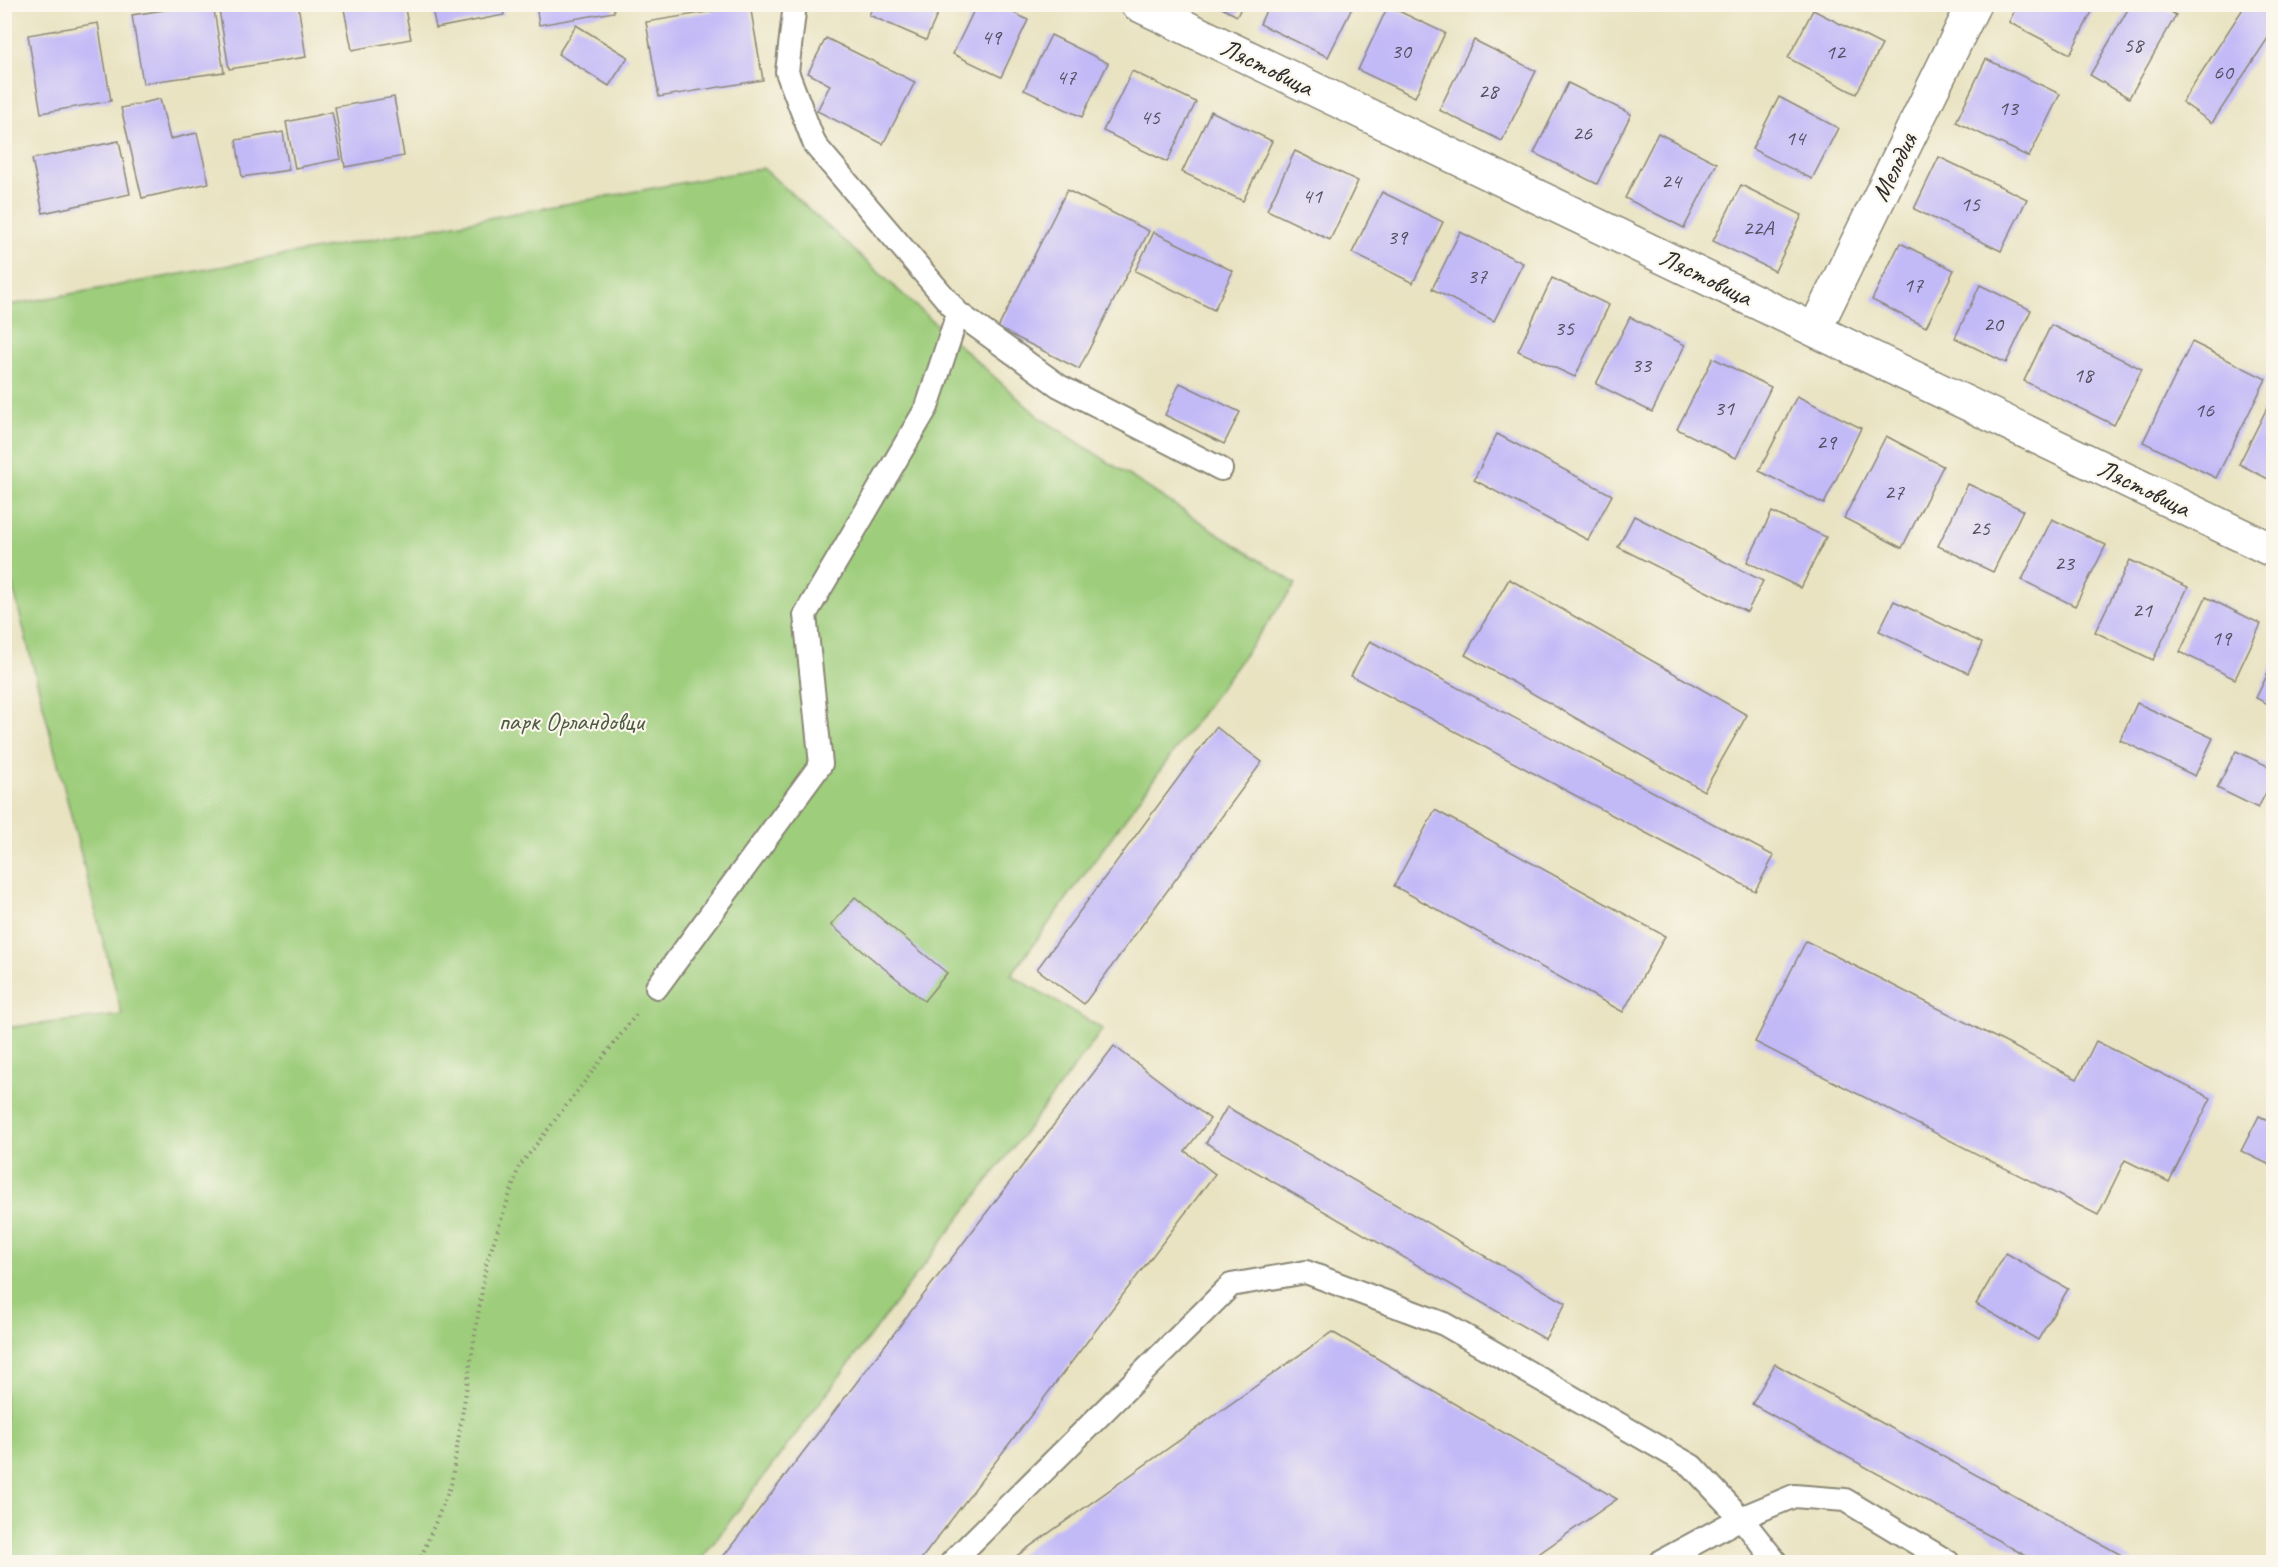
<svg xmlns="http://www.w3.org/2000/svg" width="2278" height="1567" font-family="Caveat,sans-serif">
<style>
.green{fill:#9ecd7b;stroke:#647c53;stroke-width:1.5}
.building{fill:#c2b9f7}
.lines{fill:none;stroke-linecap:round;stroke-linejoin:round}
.service-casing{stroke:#8a8776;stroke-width:26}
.minor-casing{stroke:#8a8776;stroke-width:36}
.path{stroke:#8a8776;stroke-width:4;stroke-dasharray:1.5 4.5;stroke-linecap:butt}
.service{stroke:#fff;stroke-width:22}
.minor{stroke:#fff;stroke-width:33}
.labels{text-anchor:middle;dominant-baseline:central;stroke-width:4.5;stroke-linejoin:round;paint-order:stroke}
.number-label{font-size:22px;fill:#514e5e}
.street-label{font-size:26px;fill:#2b2b2b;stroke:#fbf7ec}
.park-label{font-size:26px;fill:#4e5c43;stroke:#fbf7ec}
</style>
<rect width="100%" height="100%" fill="#fbf7ec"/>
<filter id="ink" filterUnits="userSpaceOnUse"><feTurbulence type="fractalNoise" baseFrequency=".0167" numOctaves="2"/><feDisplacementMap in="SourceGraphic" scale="12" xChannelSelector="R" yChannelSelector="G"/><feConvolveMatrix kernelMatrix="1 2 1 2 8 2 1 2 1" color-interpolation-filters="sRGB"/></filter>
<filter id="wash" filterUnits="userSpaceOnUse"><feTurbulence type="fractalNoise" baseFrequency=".008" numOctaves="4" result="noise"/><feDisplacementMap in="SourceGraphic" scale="24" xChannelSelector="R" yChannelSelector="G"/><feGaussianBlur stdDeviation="1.35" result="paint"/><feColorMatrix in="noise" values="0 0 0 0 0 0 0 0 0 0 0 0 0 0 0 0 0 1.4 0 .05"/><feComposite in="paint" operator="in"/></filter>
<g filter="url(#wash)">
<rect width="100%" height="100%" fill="#e9e3c2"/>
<polygon class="green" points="763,168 1039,417 1296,584 1011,975 1103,1029 699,1562 5,1562 4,1028 122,1015 5,556 5,306"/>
<g id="blocks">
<g class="building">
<polygon points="203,4 213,4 224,72 143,83 132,15"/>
<polygon points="218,4 298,4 306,57 229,69"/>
<polygon points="343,4 404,4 411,39 352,50"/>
<polygon points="431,4 502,4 504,15 436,28"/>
<polygon points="536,4 613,4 614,12 539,25"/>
<polygon points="874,4 942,4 926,40 869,15"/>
<polygon points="977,4 996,4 1028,20 1001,77 953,54"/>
<polygon points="1214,4 1243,4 1237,16"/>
<polygon points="1269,4 1354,4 1328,57 1260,24"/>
<polygon points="2018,4 2096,4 2070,54 2009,22"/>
<polygon points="2131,4 2158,4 2176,15 2129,98 2090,75"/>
<polygon points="2246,4 2274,4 2274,42 2268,38 2212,123 2182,102"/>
<polygon points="750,5 763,80 659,97 646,22"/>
<polygon points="1388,6 1445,33 1415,97 1358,70"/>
<polygon points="1813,10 1882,45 1856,94 1788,58"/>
<polygon points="98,23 111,101 41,113 28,35"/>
<polygon points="576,25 628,57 609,86 558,54"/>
<polygon points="1051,35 1108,63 1082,117 1024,90"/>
<polygon points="826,38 915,82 883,144 817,111 830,85 808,73"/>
<polygon points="1474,40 1536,71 1502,141 1439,110"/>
<polygon points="1986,59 2060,94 2029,157 1956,122"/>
<polygon points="1132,71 1196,102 1167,162 1103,131"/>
<polygon points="1568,83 1631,114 1597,184 1534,153"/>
<polygon points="394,97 404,156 345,167 335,107"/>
<polygon points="1779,97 1838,128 1812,179 1752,149"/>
<polygon points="160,99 170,139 197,133 209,183 142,198 121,108"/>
<polygon points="1211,111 1272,141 1243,201 1182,172"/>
<polygon points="332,112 341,159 295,168 286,122"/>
<polygon points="283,132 289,170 242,177 236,140"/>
<polygon points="1658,133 1717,163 1684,228 1625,198"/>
<polygon points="119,141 130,194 43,213 32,159"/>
<polygon points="1295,151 1358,181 1330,240 1267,210"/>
<polygon points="1939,157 2027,199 2001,251 1914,209"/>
<polygon points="1741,185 1802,215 1775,271 1713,241"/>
<polygon points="1067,190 1149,231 1079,369 998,328"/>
<polygon points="1382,192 1443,222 1413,283 1352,253"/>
<polygon points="1154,232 1233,271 1214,310 1135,271"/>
<polygon points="1460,232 1523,263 1494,321 1432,289"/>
<polygon points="1900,243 1954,270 1926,327 1872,300"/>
<polygon points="1552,278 1609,305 1575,377 1518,351"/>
<polygon points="1980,285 2031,310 2006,363 1955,338"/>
<polygon points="1630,317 1685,345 1652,412 1596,384"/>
<polygon points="2051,325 2142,369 2114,425 2024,381"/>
<polygon points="2192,342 2266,379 2216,478 2143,442"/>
<polygon points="1713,358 1771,387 1736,458 1677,429"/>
<polygon points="1180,383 1240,412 1224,444 1165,415"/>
<polygon points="1797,396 1861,428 1824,504 1759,471"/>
<polygon points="2269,404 2274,406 2274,482 2239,464"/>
<polygon points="1497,434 1612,495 1588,540 1474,480"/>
<polygon points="1886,436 1943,466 1902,548 1844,518"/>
<polygon points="1968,484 2023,510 1993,572 1938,546"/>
<polygon points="1772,512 1826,537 1801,588 1747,562"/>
<polygon points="1634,516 1763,581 1747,612 1618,547"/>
<polygon points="2052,519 2106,545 2075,606 2022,580"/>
<polygon points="2130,560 2188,587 2153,660 2095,632"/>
<polygon points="1509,579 1747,715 1704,791 1465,655"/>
<polygon points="2206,597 2261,624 2235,679 2180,652"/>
<polygon points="1894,601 1982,643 1968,673 1879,631"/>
<polygon points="1370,641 1774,856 1755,891 1351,676"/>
<polygon points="2274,661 2274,707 2256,698"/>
<polygon points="2137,703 2213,738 2195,776 2120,740"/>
<polygon points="1216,727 1262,762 1084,1004 1037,969"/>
<polygon points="2236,751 2274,769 2274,777 2258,808 2217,788"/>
<polygon points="1435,810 1665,936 1623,1012 1394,886"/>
<polygon points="855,897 947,973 924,1001 831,925"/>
<polygon points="1806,941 2077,1079 2096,1041 2211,1098 2169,1182 2125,1160 2098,1215 1755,1042"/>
<polygon points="1114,1046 1210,1119 1185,1151 1215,1174 919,1562 719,1562"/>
<polygon points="1227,1107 1566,1303 1545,1339 1206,1143"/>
<polygon points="2259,1116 2274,1123 2274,1167 2241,1151"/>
<polygon points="2006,1253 2068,1289 2038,1340 1976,1304"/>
<polygon points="1332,1332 1617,1499 1527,1562 1008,1562"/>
<polygon points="1775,1364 2134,1562 2037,1562 1752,1404"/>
</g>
</g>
</g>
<g filter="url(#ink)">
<use href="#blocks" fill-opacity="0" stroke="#8a8776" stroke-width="1.5"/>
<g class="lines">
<defs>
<g id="service">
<polyline points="795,4 787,72 815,145 958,313 1059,386 1221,469"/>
<polyline points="657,987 821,764 805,615 927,407 958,313"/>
<polyline points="952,1562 1231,1285 1306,1272 1444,1324 1692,1466 1741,1518 1776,1562"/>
<polyline points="1660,1562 1741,1518 1794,1496 1845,1500 1948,1562"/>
</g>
<g id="minor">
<polyline points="1137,4 2274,551"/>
<polyline points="1815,329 1974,4"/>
</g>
</defs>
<use href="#service" class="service-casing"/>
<use href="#minor" class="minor-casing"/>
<polyline class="path" points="419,1562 451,1485 486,1265 519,1167 638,1012"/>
<use href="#service" class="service"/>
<use href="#minor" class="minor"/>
</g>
</g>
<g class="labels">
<g class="number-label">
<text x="991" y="37">49</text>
<text x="2133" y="45">58</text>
<text x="1401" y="51">30</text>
<text x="1835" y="52">12</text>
<text x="2223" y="72">60</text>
<text x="1066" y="77">47</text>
<text x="1488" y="91">28</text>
<text x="2008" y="108">13</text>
<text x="1150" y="117">45</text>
<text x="1582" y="133">26</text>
<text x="1795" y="138">14</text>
<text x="1671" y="181">24</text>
<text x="1312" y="196">41</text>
<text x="1970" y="204">15</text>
<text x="1758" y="228">22А</text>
<text x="1397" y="237">39</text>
<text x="1477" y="276">37</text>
<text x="1913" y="285">17</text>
<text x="1993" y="324">20</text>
<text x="1564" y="328">35</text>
<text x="1641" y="365">33</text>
<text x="2083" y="375">18</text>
<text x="1724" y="408">31</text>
<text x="2204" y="410">16</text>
<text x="1826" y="442">29</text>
<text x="1894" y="492">27</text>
<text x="1980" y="528">25</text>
<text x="2064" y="563">23</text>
<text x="2142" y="610">21</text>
<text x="2221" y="638">19</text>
</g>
<g class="street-label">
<text transform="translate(1267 67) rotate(26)">Лястовица</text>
<text transform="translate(1894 167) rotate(-64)">Мелодия</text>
<text transform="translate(1706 277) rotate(26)">Лястовица</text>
<text transform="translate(2144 488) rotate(26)">Лястовица</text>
</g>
<g class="park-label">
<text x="571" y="721">парк Орландовци</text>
</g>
</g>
<rect width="2278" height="1567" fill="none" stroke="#fbf7ec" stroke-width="24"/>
</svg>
